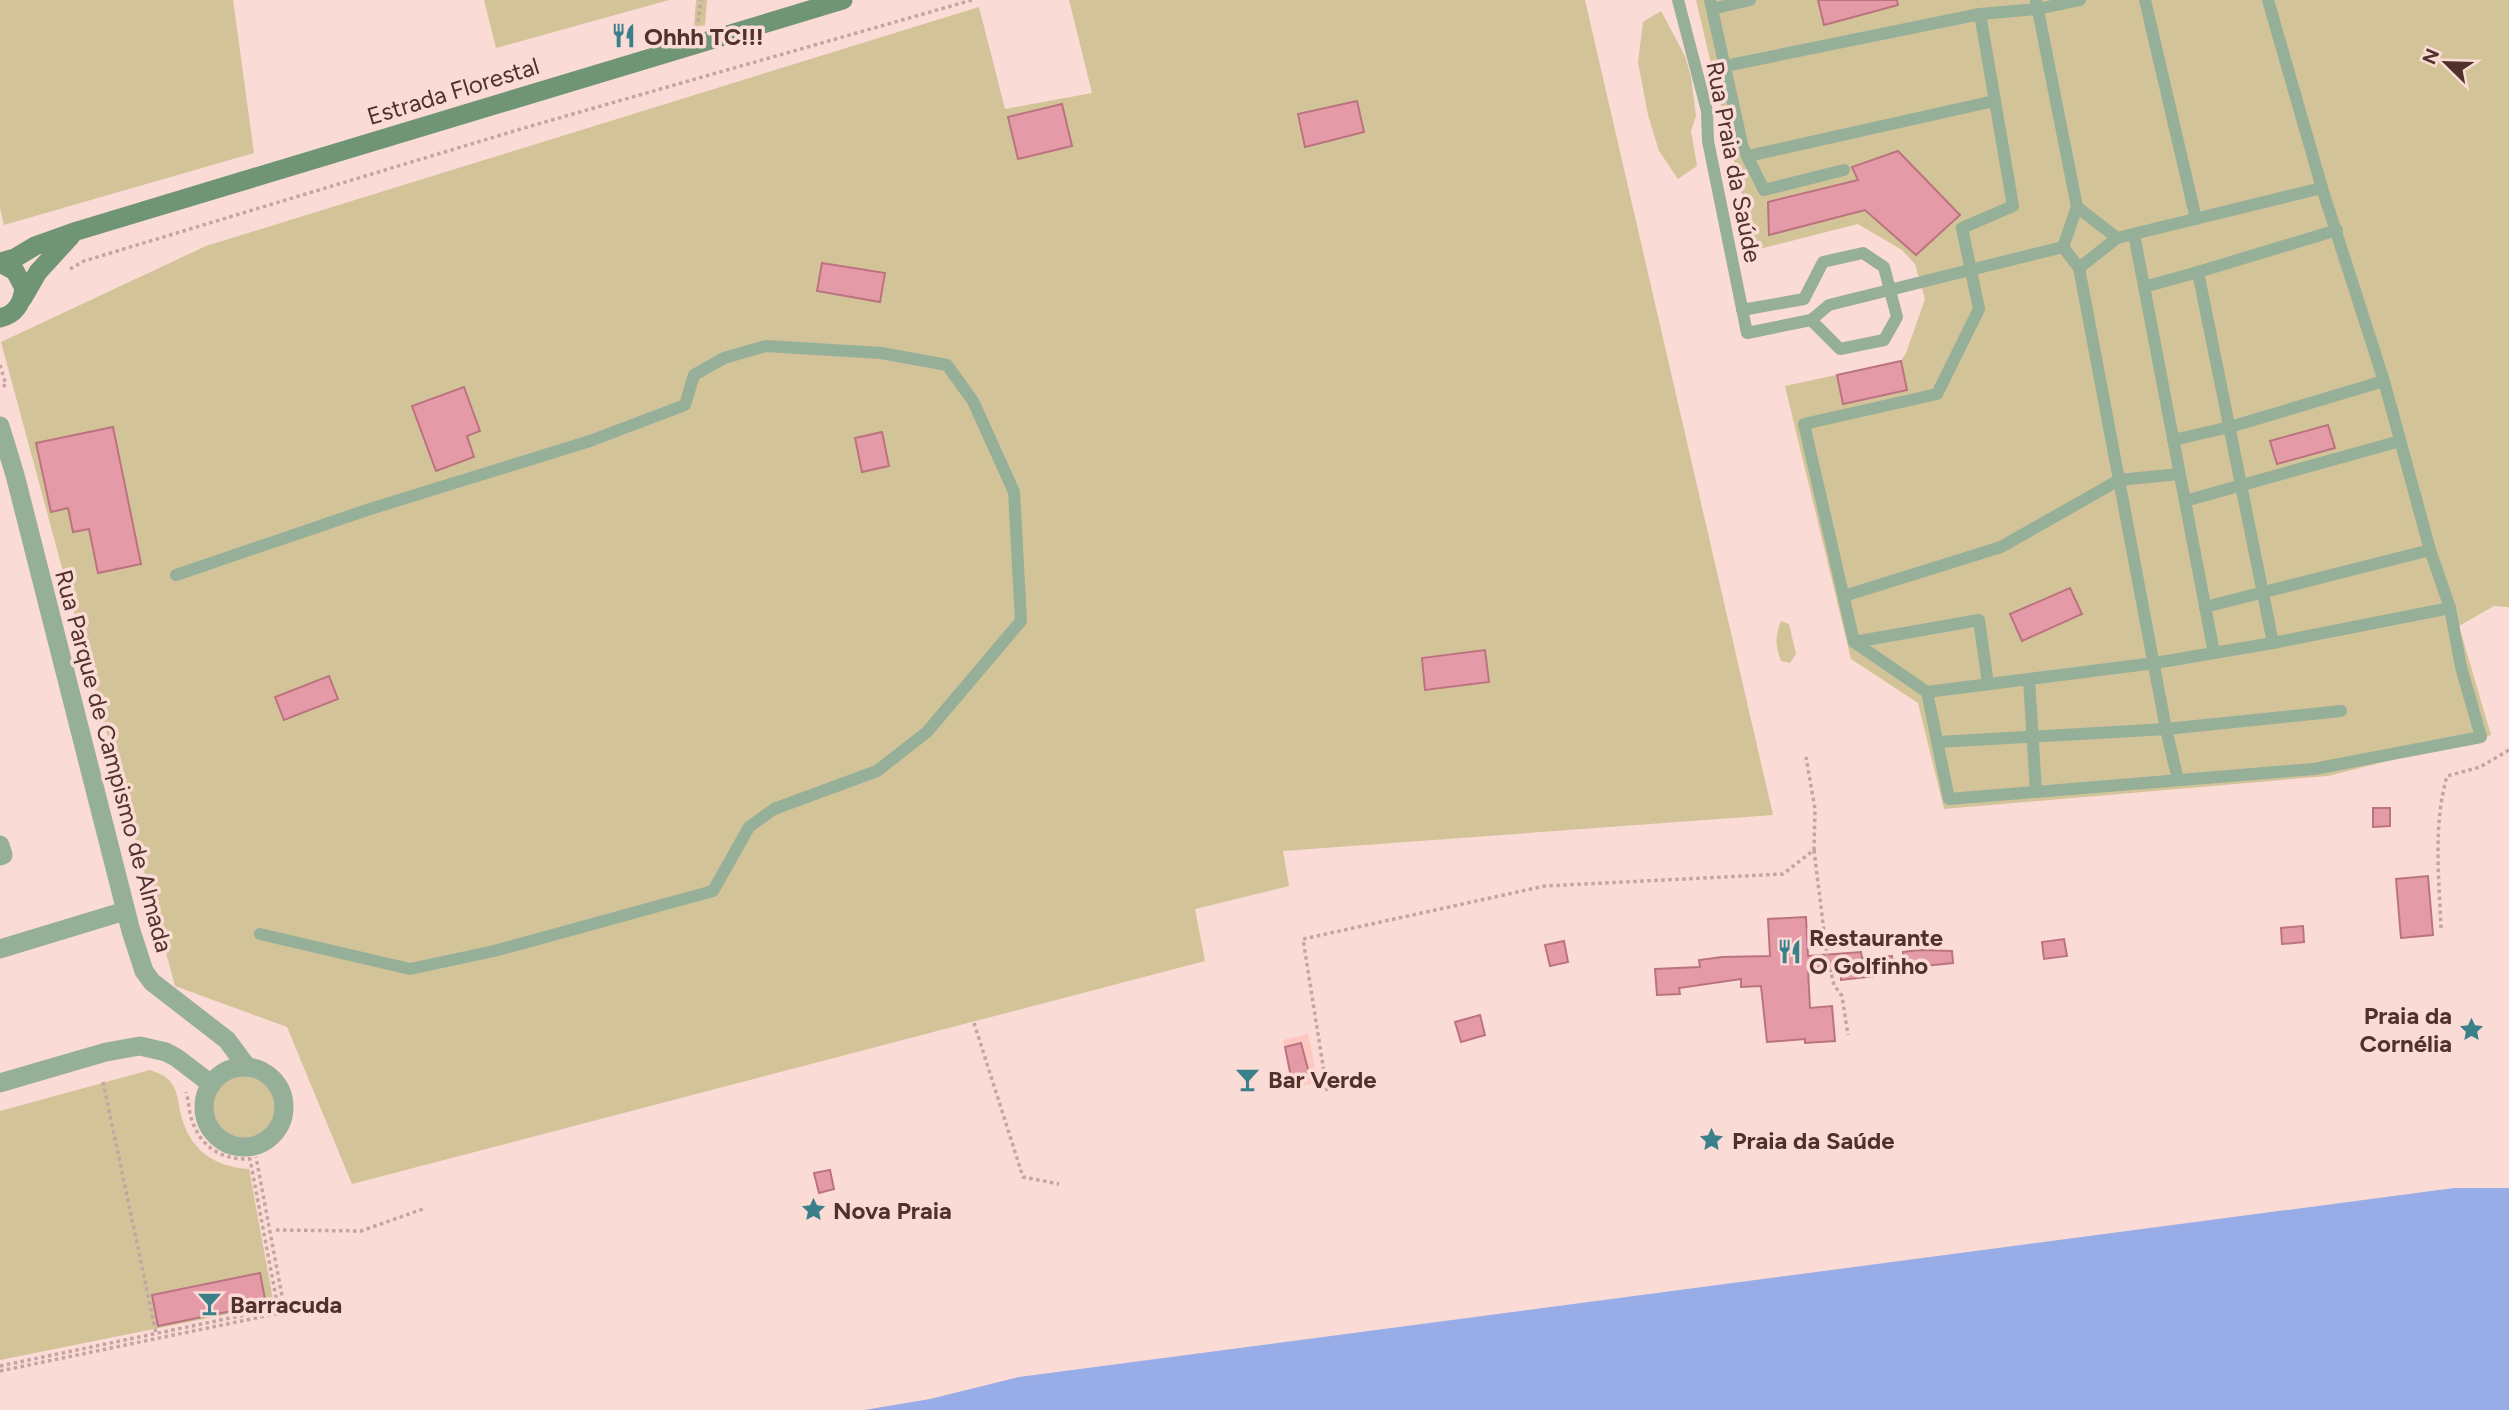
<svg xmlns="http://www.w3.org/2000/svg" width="2509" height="1410" font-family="Figtree,sans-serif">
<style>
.built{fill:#fdc8bf}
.green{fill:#d3c399}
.water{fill:#98ade8}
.building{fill:#e59ba7;stroke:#bc7380;stroke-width:2}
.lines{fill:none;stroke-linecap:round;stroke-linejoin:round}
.path{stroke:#c5a5a0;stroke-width:3.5;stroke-dasharray:3.5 3.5;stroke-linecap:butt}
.service{stroke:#95af99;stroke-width:12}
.minor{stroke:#95af99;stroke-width:19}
.secondary{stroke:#6f9575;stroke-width:19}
.labels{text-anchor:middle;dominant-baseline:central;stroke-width:7;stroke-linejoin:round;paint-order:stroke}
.poi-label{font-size:24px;font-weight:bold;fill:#50312c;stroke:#fbdbd5;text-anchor:start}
.street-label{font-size:24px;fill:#50312c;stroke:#fbdbd5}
</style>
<rect width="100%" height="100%" fill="#fbdbd5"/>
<polygon class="built" points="1308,1034 1318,1082 1294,1088 1283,1040"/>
<g class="green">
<polygon points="0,0 233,0 254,153 4,225 0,208"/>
<polygon points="484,0 669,0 496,48"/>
<polygon points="696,0 707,0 705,25 694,27"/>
<polygon points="1069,0 1585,0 1773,815 1283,851 1289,886 1195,909 1205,961 352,1184 287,1027 175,986 1,342 206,246 979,7 1005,109 1092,93"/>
<polygon points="1696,0 2509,0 2509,607 2494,606 2459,626 2491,735 2328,776 1944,809 1918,703 1851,659 1785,386 1901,361 1906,353 1925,299 1915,264 1902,250 1858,224 1755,250"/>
<polygon points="1661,11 1685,56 1691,77 1696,116 1691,131 1697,166 1678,179 1659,151 1648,115 1638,62 1643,22"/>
<path d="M1781 621 1789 624 1796 654 1790 663 1781 661C1775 645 1775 636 1781 621Z"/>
<path d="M150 1070C156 1072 164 1075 169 1080 177 1088 178 1100 180 1111 188 1148 212 1167 249 1169L274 1305 0 1360V1111Z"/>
<circle cx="244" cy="1107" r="31"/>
</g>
<polygon class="water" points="2454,1188 2509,1188 2509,1410 864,1410 930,1399 1019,1377"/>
<g class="building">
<polygon points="1818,0 1897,0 1898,5 1824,25"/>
<polygon points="1357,101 1364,132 1305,147 1298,114"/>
<polygon points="1062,104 1072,146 1018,159 1008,117"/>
<polygon points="1898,151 1960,215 1916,255 1865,210 1769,235 1768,202 1858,180 1852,167"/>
<polygon points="822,263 885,273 880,302 817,291"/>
<polygon points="1901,361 1907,390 1843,404 1837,375"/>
<polygon points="464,387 480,431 467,436 474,457 436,471 412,406"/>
<polygon points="2328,425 2335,448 2277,464 2270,441"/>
<polygon points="113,427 141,564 98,573 89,529 73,532 68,508 51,512 36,443"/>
<polygon points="882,432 889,466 862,472 855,438"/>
<polygon points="2070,588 2082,614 2022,641 2010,614"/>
<polygon points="1485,650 1489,682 1425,690 1422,658"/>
<polygon points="329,676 338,699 284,720 275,697"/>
<polygon points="2373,808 2390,808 2390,826 2373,827"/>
<polygon points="2428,876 2433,935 2401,938 2396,879"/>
<polygon points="1806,917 1808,956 1861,952 1862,958 1892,956 1893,974 1841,980 1841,971 1808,970 1810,1008 1832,1006 1835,1041 1805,1043 1805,1039 1767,1042 1761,986 1741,987 1741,979 1679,988 1680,994 1657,995 1655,969 1700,967 1699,960 1722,957 1770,956 1768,919"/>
<polygon points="2303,926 2304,942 2282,944 2281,928"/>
<polygon points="2064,939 2067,956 2044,959 2042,942"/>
<polygon points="1564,941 1568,962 1550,966 1545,945"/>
<polygon points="1920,950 1952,951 1953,963 1904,968 1903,952"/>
<polygon points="1480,1015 1485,1035 1461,1042 1455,1022"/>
<polygon points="1301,1043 1309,1073 1291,1077 1285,1047"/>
<polygon points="830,1170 834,1189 819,1193 814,1173"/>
<polygon points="260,1273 266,1304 158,1326 152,1295"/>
</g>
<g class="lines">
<g class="path">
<polyline points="698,22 701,0"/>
<polyline points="70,269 84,261 524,128 972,0"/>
<polyline points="0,365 6,385 0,387"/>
<polyline points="1814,850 1827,956 1834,985 1842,996 1848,1035"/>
<path d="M2441 928C2439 878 2433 825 2447 776L2480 767 2509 750"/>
<polyline points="974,1023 1023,1177 1059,1184"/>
<polyline points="103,1082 156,1333"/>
<polyline points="1327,1091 1303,939 1545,886 1783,874 1814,850 1815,809 1806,757"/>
<polyline points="276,1230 361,1231 423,1209"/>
<path d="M0 1366 278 1308 250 1159C219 1160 198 1145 190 1114 189 1106 188 1099 186 1092"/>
<polyline points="0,1371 285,1312 256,1157"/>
</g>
<g class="service">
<polyline points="1678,0 1707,111 1708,141 1747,333 1811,320 1840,349 1884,340 1897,317 1884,267 1863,253 1823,262 1804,299 1742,310"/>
<polyline points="1710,0 1743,148 1764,190 1844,170"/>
<polyline points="2036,0 2077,207"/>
<polyline points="2145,0 2196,219"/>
<polyline points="1712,9 1750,0"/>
<polyline points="1980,14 2038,9 2080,0"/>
<polyline points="1725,66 1980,14 2013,206 1962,228 1979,309 1937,394 1804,424 1854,642 1927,692 1949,799 2314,769 2481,737 2461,667 2450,608 2430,550 2384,381 2322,188 2268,0"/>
<polyline points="1748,156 1994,101"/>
<polygon points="2077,207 2117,238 2079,268 2063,247"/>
<polyline points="2134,234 2214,653"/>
<polyline points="2117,238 2322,188"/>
<polyline points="2079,268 2166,729 2178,780"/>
<polyline points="2144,287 2198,272"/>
<polyline points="1811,320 1829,305 2063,247"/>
<polyline points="2173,440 2230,427 2384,381"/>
<polyline points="2185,501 2400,441"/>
<polyline points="176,575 370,509 590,441 685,405 694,375 724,358 766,346 881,353 947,365 973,401 1014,492 1021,621 927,732 877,771 774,809 749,827 713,891 494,951 410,969 260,934"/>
<polyline points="1844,596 2001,547 2119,480 2179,474"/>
<polyline points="2205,607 2430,550"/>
<polyline points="1854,642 1979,620 1988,684"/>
<polyline points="2273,643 2198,272 2337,230"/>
<polyline points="2029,679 2036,792"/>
<polyline points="1927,692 2155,663 2273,643 2450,608"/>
<polyline points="1938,742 2166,729 2341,711"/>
</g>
<g class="minor">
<polyline points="0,426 15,475 131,931 144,971 152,982 227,1040 247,1067"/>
<polyline points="0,845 3,855 0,856"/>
<polyline points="0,949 125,911"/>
<circle cx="244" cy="1107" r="40"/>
<polyline points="0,1083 106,1052 140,1046 166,1052 177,1058 211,1084"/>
</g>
<g class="secondary">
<polyline points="0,262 15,258 35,246 77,231 843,0"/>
<path d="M0 263 15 271 24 288C22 304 16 314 0 318"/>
<polyline points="23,298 38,272 71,236"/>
</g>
</g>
<defs>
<symbol id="restaurant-bare" viewBox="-9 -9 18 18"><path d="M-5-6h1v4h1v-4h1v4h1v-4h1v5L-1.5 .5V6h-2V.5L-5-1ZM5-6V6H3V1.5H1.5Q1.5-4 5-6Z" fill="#3a808b" stroke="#fbdbd5" stroke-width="2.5" paint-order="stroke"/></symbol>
<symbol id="sight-bare" viewBox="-9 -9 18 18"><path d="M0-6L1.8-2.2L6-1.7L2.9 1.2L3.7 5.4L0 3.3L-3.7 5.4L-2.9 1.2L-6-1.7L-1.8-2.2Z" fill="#3a808b" stroke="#fbdbd5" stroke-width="2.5" paint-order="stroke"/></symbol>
<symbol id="bar-bare" viewBox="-9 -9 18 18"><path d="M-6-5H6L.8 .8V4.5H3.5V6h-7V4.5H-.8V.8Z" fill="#3a808b" stroke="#fbdbd5" stroke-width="2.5" paint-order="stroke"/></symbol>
</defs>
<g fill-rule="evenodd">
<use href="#restaurant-bare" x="606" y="18" width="35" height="35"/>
<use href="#restaurant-bare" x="1772" y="934" width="35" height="35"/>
<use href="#sight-bare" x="2454" y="1012" width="35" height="35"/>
<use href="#bar-bare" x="1230" y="1062" width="35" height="35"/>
<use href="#sight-bare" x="1694" y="1122" width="35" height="35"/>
<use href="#sight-bare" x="796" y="1192" width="35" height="35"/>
<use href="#bar-bare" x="192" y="1286" width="35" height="35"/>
</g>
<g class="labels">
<g class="poi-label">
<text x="644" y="36">Ohhh TC!!!</text>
<text x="1809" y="937">Restaurante<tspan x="1809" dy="28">O Golfinho</tspan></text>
<text x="2452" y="1015" text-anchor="end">Praia da<tspan x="2452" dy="28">Cornélia</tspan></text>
<text x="1268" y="1079">Bar Verde</text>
<text x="1732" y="1140">Praia da Saúde</text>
<text x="833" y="1210">Nova Praia</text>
<text x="230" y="1304">Barracuda</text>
</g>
<g class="street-label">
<text transform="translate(453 91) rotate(-17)">Estrada Florestal</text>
<text transform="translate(1734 162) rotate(79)">Rua Praia da Saúde</text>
<text transform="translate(114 761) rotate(75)">Rua Parque de Campismo de Almada</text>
</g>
</g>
<g transform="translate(2446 63) rotate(293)" stroke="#fbdbd5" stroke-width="5" paint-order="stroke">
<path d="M0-5L12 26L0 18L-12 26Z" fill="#50312c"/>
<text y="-10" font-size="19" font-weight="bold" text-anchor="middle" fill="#50312c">N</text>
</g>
</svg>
